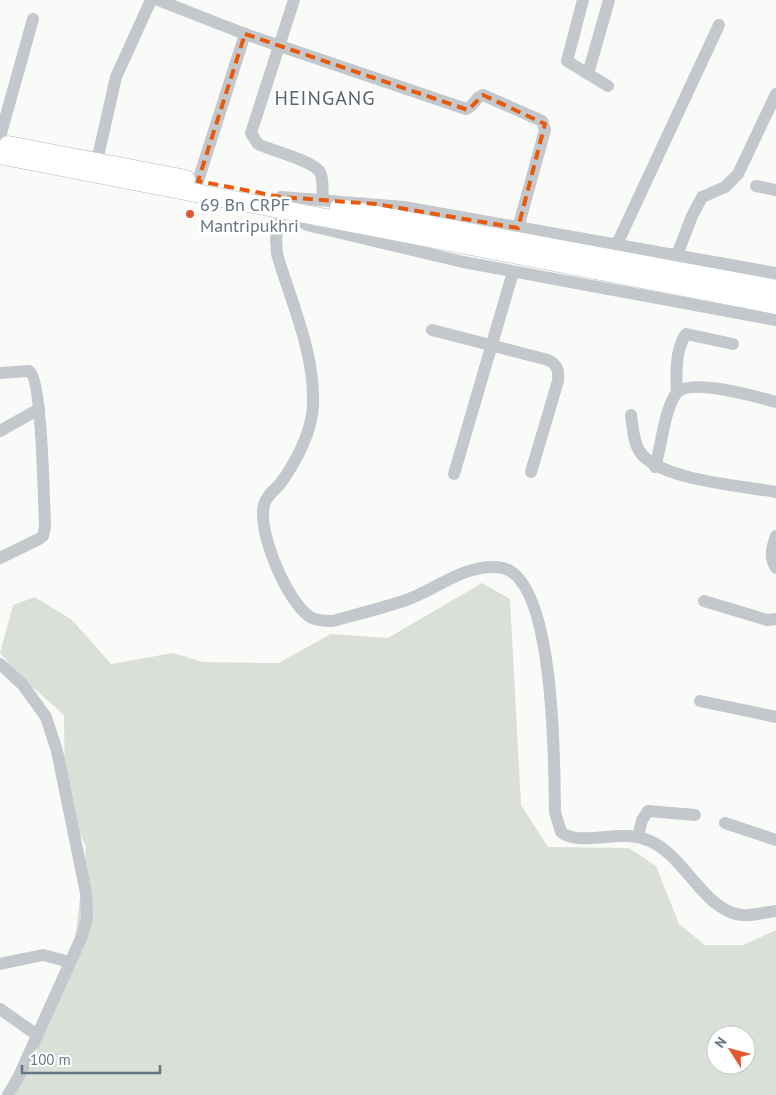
<svg xmlns="http://www.w3.org/2000/svg" width="776" height="1095" font-family="'PT Sans',sans-serif">
<style>
.green{fill:#dadfd7;fill-rule:evenodd}
.lines{fill:none;stroke-linecap:round;stroke-linejoin:round}
.highway-casing{stroke:#b4b9bd;stroke-width:19}
.minor{stroke:#c3c8cc;stroke-width:12}
.highway{stroke:#fff;stroke-width:18}
.marked{fill:none;stroke:#e8590c;stroke-width:4;stroke-dasharray:10 6;stroke-linejoin:round}
.poi-dot{fill:#e4572e;stroke:#fff;stroke-width:2}
.labels{text-anchor:middle;dominant-baseline:central;stroke-width:5;stroke-linejoin:round;paint-order:stroke}
.poi-label{font-size:18px;fill:#657683;stroke:#fff;text-anchor:start}
.quarter-label{font-size:20px;letter-spacing:1px;fill:#57646e;stroke:#fff}
</style>
<rect width="100%" height="100%" fill="#fafaf8"/>
<path class="green" d="M482 583 510 599 521 805 548 847 629 848 656 866 679 924 705 945H743L776 930V1095H15L71 974 86 847 65 801 64 715 20 676 0 653 13 605 35 597 72 620 111 664 173 653 203 662 278 663 331 634 388 638ZM716 1035H746V1065H716Z"/>
<g class="lines">
<defs>
<g id="highway">
<polyline points="8,145 186,179"/>
<polyline points="0,155 776,305"/>
<polyline points="339,208 776,289"/>
</g>
</defs>
<use href="#highway" class="highway-casing"/>
<g class="minor">
<path d="M158 0 245 34 466 109C474 107 475 97 483 95L542 121 545 130 518 228"/>
<path d="M294 0 251 133 258 144C272 151 312 160 320 172 324 180 322 192 323 200"/>
<polyline points="583,0 567,61 608,86"/>
<polyline points="588,74 609,0"/>
<polyline points="0,137 33,19"/>
<polyline points="97,161 116,77 151,0"/>
<polyline points="198,181 245,34"/>
<polyline points="756,186 776,190"/>
<polyline points="281,197 404,207 776,273"/>
<path d="M281 209 276 239 277 254C291 302 315 353 313 405 312 432 296 462 280 484 274 491 266 496 264 505 257 531 287 602 310 617 317 621 325 621 332 621 358 614 384 608 409 599 438 588 464 565 497 567 557 569 554 770 555 812L561 832C582 848 619 827 650 841 686 857 704 911 742 915 753 916 765 912 776 911"/>
<polyline points="289,213 307,225 463,262 776,320"/>
<polyline points="617,244 719,25"/>
<polyline points="677,255 692,216 702,197 725,187 738,174 776,94"/>
<path d="M432 330 548 360C558 365 559 371 558 381L531 472"/>
<path d="M0 373 29 371C42 378 44 505 45 527L43 536 39 539 0 558"/>
<path d="M677 393C676 375 675 350 686 334L733 344"/>
<path d="M631 415C633 427 633 442 640 452 659 480 743 486 776 492"/>
<polyline points="0,431 39,409"/>
<path d="M655 467C662 444 663 416 675 395 686 376 757 397 776 402"/>
<polyline points="454,474 513,272"/>
<path d="M776 536C772 547 769 557 776 568"/>
<polyline points="704,601 767,620 776,619"/>
<polyline points="0,664 23,685 46,717 57,751 86,893 87,917 82,936 19,1076 8,1095"/>
<polyline points="700,701 776,717"/>
<polyline points="725,823 776,840"/>
<polyline points="638,837 642,820 648,811 695,815"/>
<polyline points="0,964 43,955 70,962"/>
<polyline points="0,1009 37,1035"/>
</g>
<use href="#highway" class="highway"/>
</g>
<path class="marked" d="M245 34 468 110 483 95 545 124 518 228 376 204 281 197 198 181Z"/>
<circle class="poi-dot" cx="190" cy="214" r="5"/>
<g class="labels">
<g class="poi-label">
<text x="200" y="204">69 Bn CRPF<tspan x="200" dy="21">Mantripukhri</tspan></text>
</g>
<g class="quarter-label">
<text x="325" y="98">HEINGANG</text>
</g>
</g>
<g transform="translate(731 1050) rotate(306)"><circle r="24" fill="#ffffff" stroke="#c1c8cd"/>
<path d="M0-4L9 19L0 12L-9 19Z" fill="#e4572e"/>
<text y="-8" font-size="14" font-weight="bold" text-anchor="middle" fill="#657683">N</text>
</g>
<path d="M22 1065v8h138v-8" fill="none" stroke="#657683" stroke-width="2.5"/>
<text x="30" y="1065" font-size="15" fill="#657683" stroke="#ffffff" stroke-width="4" paint-order="stroke">100 m</text>
</svg>
